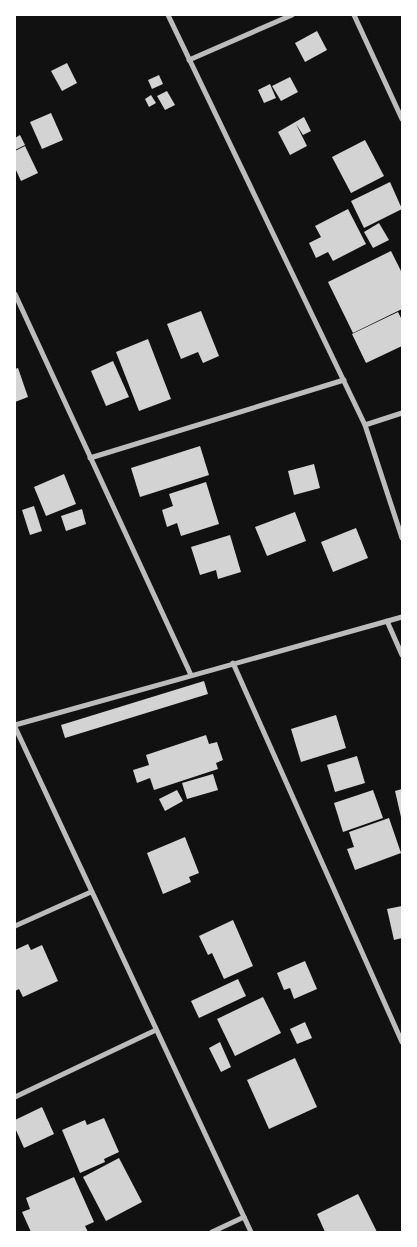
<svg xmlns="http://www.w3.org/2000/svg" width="417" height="1247" font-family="Manrope,sans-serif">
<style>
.building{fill:#d3d3d3}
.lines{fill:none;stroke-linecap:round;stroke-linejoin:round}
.minor{stroke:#bcbcbc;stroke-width:5}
</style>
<rect width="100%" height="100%" fill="#111"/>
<g class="building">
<polygon points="317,31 327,50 305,62 295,43"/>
<polygon points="67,63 77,83 62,91 51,71"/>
<polygon points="159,75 163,84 152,89 148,80"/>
<polygon points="290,77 298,92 281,101 272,86"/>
<polygon points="270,84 276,98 264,103 258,90"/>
<polygon points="167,91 175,105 165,110 157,96"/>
<polygon points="151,95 156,103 149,107 145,99"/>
<polygon points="51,113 63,140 42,149 30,122"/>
<polygon points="304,117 311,131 303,135 296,124 307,146 290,155 278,132"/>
<polygon points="20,135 25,145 15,150 15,138"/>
<polygon points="365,140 384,176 351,193 332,157"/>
<polygon points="25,146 38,173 21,181 15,168 15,151"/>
<polygon points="390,182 402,209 364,228 351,201"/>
<polygon points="348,209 366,244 333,261 328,252 316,258 309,243 321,237 315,226"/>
<polygon points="379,223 389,240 373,248 364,232"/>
<polygon points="391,251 402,273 402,309 353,333 328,282"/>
<polygon points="201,311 219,356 203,363 198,352 181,359 167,324"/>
<polygon points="398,312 402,320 402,346 366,363 352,334"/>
<polygon points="148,339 171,399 139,411 116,352"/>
<polygon points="113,361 129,397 106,406 91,371"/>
<polygon points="18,368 28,397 15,402 15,369"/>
<polygon points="200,446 209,475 140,497 131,468"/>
<polygon points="314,464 320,488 294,495 288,471"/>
<polygon points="64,474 76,504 46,516 34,487"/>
<polygon points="206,482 219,524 181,536 177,523 167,527 162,510 173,506 169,494"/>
<polygon points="34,506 42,531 30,535 22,510"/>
<polygon points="82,509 86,524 66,531 61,516"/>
<polygon points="295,512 306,541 267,556 255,527"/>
<polygon points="356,528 368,558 333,572 321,542"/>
<polygon points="230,535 241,572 218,579 216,570 200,575 191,547"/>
<polygon points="204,681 208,694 65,738 61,725"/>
<polygon points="336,715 346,748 301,762 291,729"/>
<polygon points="206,735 209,744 217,742 223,760 216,763 218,769 154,790 150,778 137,783 133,770 149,765 146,755"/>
<polygon points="357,756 365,783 335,792 327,765"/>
<polygon points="213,774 218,790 187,799 182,783"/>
<polygon points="402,789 402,817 401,817 395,791"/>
<polygon points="177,790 183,801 165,811 159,799"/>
<polygon points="373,790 383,818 343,832 334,803"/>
<polygon points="389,818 401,853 355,870 347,849 354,847 349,832"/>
<polygon points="185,837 199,873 189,877 191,882 163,894 147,853"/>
<polygon points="402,906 402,938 394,940 387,909"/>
<polygon points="233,920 253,966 224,979 212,953 208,955 199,936"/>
<polygon points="28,944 31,950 42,945 58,981 23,997 19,989 15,991 15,950"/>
<polygon points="305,961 317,989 294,999 290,988 284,990 277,973"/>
<polygon points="238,979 246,996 199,1018 191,1001"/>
<polygon points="263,997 281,1033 235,1056 217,1019"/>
<polygon points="305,1022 312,1038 297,1044 290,1029"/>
<polygon points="220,1042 231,1067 221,1072 209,1048"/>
<polygon points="295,1058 317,1107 269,1129 247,1080"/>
<polygon points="42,1107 54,1134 24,1148 15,1128 15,1120"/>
<polygon points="104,1118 119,1152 104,1159 105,1162 80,1173 62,1130 85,1120 87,1125"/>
<polygon points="119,1158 142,1202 106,1221 83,1177"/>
<polygon points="74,1177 94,1222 85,1226 88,1232 31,1232 22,1212 30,1209 26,1198"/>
<polygon points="358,1194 377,1232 325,1232 317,1214"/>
</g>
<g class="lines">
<g class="minor">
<polyline points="168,15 365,425 402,538"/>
<polyline points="354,15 402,119"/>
<polyline points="189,60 292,15"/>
<polyline points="15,294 191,675"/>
<polyline points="365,425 402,413"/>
<polyline points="90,458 344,380"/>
<polyline points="387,621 402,655"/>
<polyline points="233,663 402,1042"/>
<polyline points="15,725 402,617"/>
<polyline points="15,727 251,1232"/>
<polyline points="15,926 91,892"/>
<polyline points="15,1097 156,1030"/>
<polyline points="212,1232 244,1217"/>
</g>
</g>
<rect width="417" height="1247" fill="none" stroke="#ffffff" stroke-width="32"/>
</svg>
